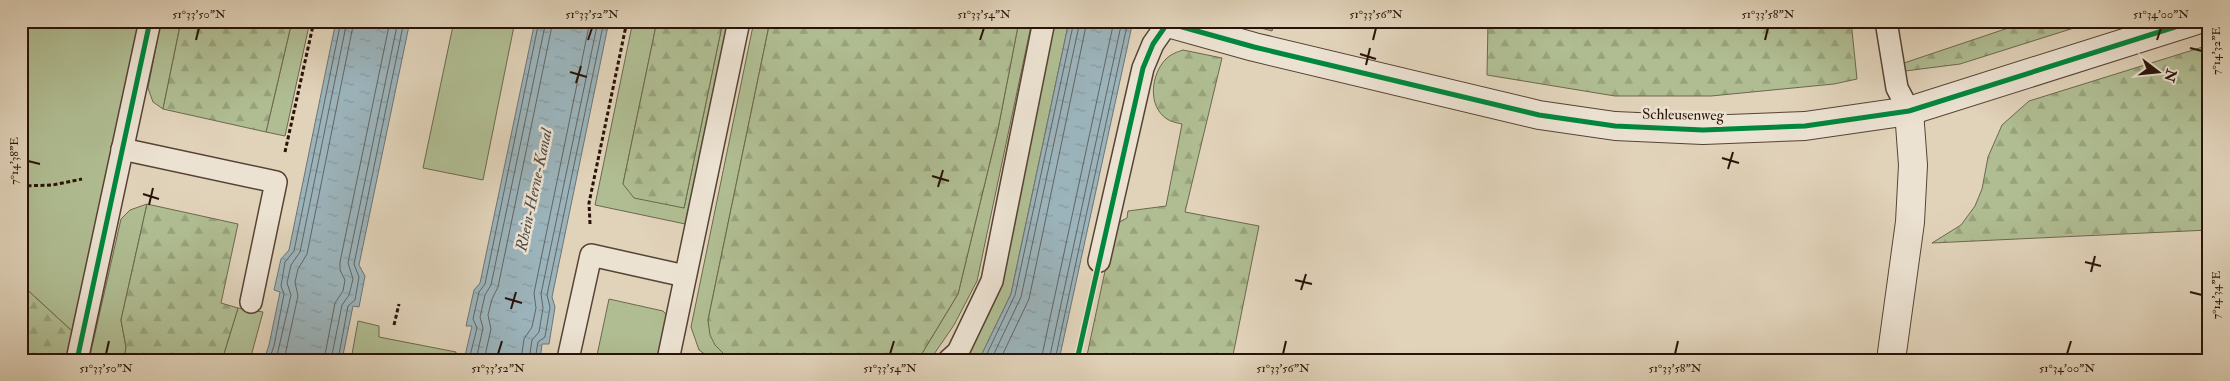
<svg xmlns="http://www.w3.org/2000/svg" width="2230" height="381" font-family="'IM FELL Double Pica',serif">
<style>
.green{fill:#b0bd92;stroke:#6c684d}
.forest{fill:url(#forest-firs);stroke:#6c684d}
.water{fill:url(#water-ripples);stroke:#6d7474}
.lines{fill:none;stroke-linecap:round;stroke-linejoin:round}
.shore{stroke:#626462;stroke-width:1}
.lane-casing{stroke:#574334;stroke-width:24}
.street-casing{stroke:#574334;stroke-width:30}
.path{stroke:#291308;stroke-width:3;stroke-dasharray:4 2.5;stroke-linecap:butt}
.lane{stroke:#ece2d2;stroke-width:21}
.street{stroke:#ece2d2;stroke-width:28}
.cycleway-casing{stroke:#ece2d2;stroke-width:8}
.cycleway{stroke:#00873e;stroke-width:5}
.ticks{fill:none;stroke:#291308;stroke-width:2}
.labels{text-anchor:middle;dominant-baseline:central;stroke-width:5;stroke-linejoin:round;paint-order:stroke}
.street-label{font-size:15px;fill:#291308;stroke:#ece2d2}
.water-label{font-size:16px;font-style:italic;fill:#514b47;stroke:#ece2d2}
.neatline{fill:none;stroke:#291308;stroke-width:2}
.ticks-label{font-size:12px;text-anchor:middle;fill:#291308}
</style>
<defs>
<pattern id="forest-firs" width="22" height="20" patternUnits="userSpaceOnUse" patternTransform="scale(1.25)"><rect width="22" height="20" fill="#b0bd92"/><path d="M5 1l3.5 6h-7zM16 11l3.5 6h-7z" fill="#97a27c"/></pattern>
<pattern id="water-ripples" width="26" height="14" patternUnits="userSpaceOnUse" patternTransform="scale(1.25)"><rect width="26" height="14" fill="#9bb4bc"/><path d="M2 4q2-2 4 0t4 0M15 11q2-2 4 0t4 0" fill="none" stroke="#869aa0"/></pattern>
</defs>
<rect width="100%" height="100%" fill="#e1d3ba"/>
<filter id="stains"><feTurbulence type="fractalNoise" baseFrequency=".004" numOctaves="4"/><feColorMatrix values="0 0 0 0 .2 0 0 0 0 .09 0 0 0 0 .02 0 0 0 .5 -.17"/></filter>
<radialGradient id="worn" r=".72"><stop offset=".6" stop-color="#630" stop-opacity="0"/><stop offset="1" stop-color="#630" stop-opacity=".3"/></radialGradient>
<g class="green">
<polygon points="21,21 140,21 73,332 21,284"/>
<polygon points="161,21 181,21 163,109 153,102 148,88"/>
<polygon points="292,21 310,21 285,136 266,132"/>
<polygon points="454,21 515,21 483,180 423,168"/>
<polygon points="633,21 657,21 623,184 684,208 723,21 732,21 690,225 595,205"/>
<path d="M754 21H770L708 320C714 357 728 354 760 360H713L699 350 691 327Z"/>
<polygon points="1019,21 1032,21 977,281 954,325 930,360 918,360 958,294 998,129"/>
<polygon points="1051,21 1069,21 1011,294 979,360 956,360 993,287"/>
<polygon points="147,204 121,320 126,347 124,360 89,360 121,219 130,210"/>
<polygon points="609,299 663,311 670,319 662,360 596,360"/>
<polygon points="238,308 263,312 250,360 222,360"/>
<polygon points="358,321 379,326 379,337 456,352 455,360 351,360"/>
</g>
<g class="forest">
<polygon points="181,21 292,21 266,132 163,109"/>
<polygon points="657,21 723,21 684,208 634,198 623,184"/>
<polygon points="770,21 1019,21 998,129 958,294 918,360 760,360 724,354 715,345 710,335 708,320"/>
<polygon points="1246,21 1275,21 1272,31 1257,27"/>
<polygon points="1488,21 1851,21 1857,79 1834,84 1711,96 1615,96 1487,75"/>
<polygon points="2029,21 2096,21 1960,64 1905,71 1904,63"/>
<polygon points="2209,45 2209,230 1932,243 1961,225 1975,206 1982,189 1988,157 2002,125 2029,101"/>
<path d="M1183 50 1222 58 1185 212 1259 226 1232 360H1086L1114 229 1121 221 1127 218 1128 211 1166 206 1182 124C1178 123 1171 122 1167 119 1147 106 1151 74 1166 59 1171 54 1177 52 1183 50Z"/>
<polygon points="147,204 238,224 221,303 238,308 222,360 124,360 126,347 121,320"/>
<polygon points="21,284 73,332 67,360 21,360"/>
</g>
<g class="water">
<polygon points="336,21 410,21 359,265 365,276 359,307 353,306 342,360 264,360 269,345 280,292 274,290 281,259 289,250"/>
<polygon points="535,21 609,21 552,297 555,307 549,344 542,344 540,360 464,360 472,326 466,326 474,290 480,283"/>
<polygon points="1069,21 1133,21 1059,360 979,360 1011,294"/>
</g>
<g class="lines">
<g class="shore">
<polyline points="269,360 274,346 284,294 281,286 285,262 294,251 341,21"/>
<polyline points="276,360 291,295 287,283 291,265 300,252 347,21"/>
<polyline points="284,360 298,296 295,282 298,269 307,254 354,21"/>
<polyline points="324,360 335,303 343,291 345,280 340,270 340,262 390,21"/>
<polyline points="331,360 342,305 349,295 353,279 348,263 398,21"/>
<polyline points="338,360 348,306 355,300 359,277 354,264 404,21"/>
<polyline points="469,360 477,328 473,319 479,292 485,284 539,21"/>
<polyline points="476,360 483,328 480,317 485,295 491,285 546,21"/>
<polyline points="484,360 491,329 488,315 492,299 498,287 553,21"/>
<polyline points="521,360 524,339 532,327 536,308 534,293 590,21"/>
<polyline points="529,360 532,340 539,332 543,308 541,294 598,21"/>
<polyline points="535,360 538,342 545,337 550,307 547,295 604,21"/>
<polyline points="984,360 1015,295 1074,21"/>
<polyline points="991,360 1021,297 1080,21"/>
<polyline points="1000,360 1029,299 1087,21"/>
<polyline points="1041,360 1114,21"/>
<polyline points="1049,360 1122,21"/>
<polyline points="1055,360 1128,21"/>
</g>
<defs>
<g id="lane">
<polyline points="1886,21 1897,88 1909,111"/>
<polyline points="122,149 276,182 251,302"/>
<polyline points="1099,261 1143,68 1153,44 1169,21"/>
<polyline points="568,359 591,255 685,276"/>
<polyline points="77,360 150,21"/>
<polyline points="668,360 739,21"/>
<polyline points="949,360 958,352 992,281 1044,21"/>
</g>
<g id="street">
<polyline points="1168,23 1254,47 1539,115 1615,126 1703,130 1805,126 1909,111 2194,21"/>
<polyline points="1891,360 1910,222 1913,165 1909,111"/>
</g>
</defs>
<use href="#lane" class="lane-casing"/>
<use href="#street" class="street-casing"/>
<g class="path">
<polyline points="285,152 314,21"/>
<polyline points="21,186 53,185 82,179"/>
<polyline points="590,224 589,203 627,21"/>
<polyline points="394,325 399,304"/>
</g>
<use href="#lane" class="lane"/>
<use href="#street" class="street"/>
<defs>
<g id="cycleway">
<polyline points="1168,23 1254,47 1539,115 1615,126 1703,130 1805,126 1909,111 2194,21"/>
<polyline points="77,360 150,21"/>
<polyline points="1077,360 1143,68 1153,44 1169,21"/>
</g>
</defs>
<use href="#cycleway" class="cycleway-casing"/>
<use href="#cycleway" class="cycleway"/>
</g>
<path class="ticks" d="M196 40 199 28M588 40 592 28M980 40 984 28M1373 40 1376 28M1765 40 1768 28M2157 40 2161 28M2190 48 2202 51M1360 54 1376 59M1366 65 1370 48M570 72 587 77M576 83 581 66M1722 158 1739 163M28 161 40 164M1728 169 1733 152M932 176 949 181M938 187 943 170M143 194 159 199M149 205 153 188M2085 262 2101 266M2091 272 2095 256M1295 280 1312 284M1301 290 1306 274M2190 292 2202 295M505 298 522 303M511 309 516 292M106 354 109 341M498 354 502 341M890 354 894 341M1283 354 1286 341M1675 354 1678 341M2067 354 2071 341"/>
<g class="labels">
<g class="street-label">
<text transform="translate(1683 115) rotate(1)">Schleusenweg</text>
</g>
<g class="water-label">
<text transform="translate(534 190) rotate(-78)">Rhein-Herne-Kanal</text>
</g>
</g>
<rect width="2230" height="381" fill="none" stroke="#e1d3ba" stroke-width="55"/>
<g transform="translate(2158 72) rotate(106)" stroke="#ece2d2" stroke-width="4" paint-order="stroke">
<path d="M0-4L9 19L0 12L-9 19Z" fill="#291308"/>
<text y="-8" font-size="14" font-weight="bold" text-anchor="middle" fill="#291308">N</text>
</g>
<rect x="28" y="28" width="2174" height="326" class="neatline"/>
<g class="ticks-label">
<text x="199" y="18">51°33'50"N</text>
<text x="592" y="18">51°33'52"N</text>
<text x="984" y="18">51°33'54"N</text>
<text x="1376" y="18">51°33'56"N</text>
<text x="1768" y="18">51°33'58"N</text>
<text x="2161" y="18">51°34'00"N</text>
<text transform="translate(2216 51) rotate(-90)" y="4">7°14'32"E</text>
<text transform="translate(14 161) rotate(-90)" y="4">7°14'38"E</text>
<text transform="translate(2216 295) rotate(-90)" y="4">7°14'34"E</text>
<text x="106" y="372">51°33'50"N</text>
<text x="498" y="372">51°33'52"N</text>
<text x="890" y="372">51°33'54"N</text>
<text x="1283" y="372">51°33'56"N</text>
<text x="1675" y="372">51°33'58"N</text>
<text x="2067" y="372">51°34'00"N</text>
</g>
<rect width="100%" height="100%" filter="url(#stains)"/>
<rect width="100%" height="100%" fill="url(#worn)"/>
</svg>
